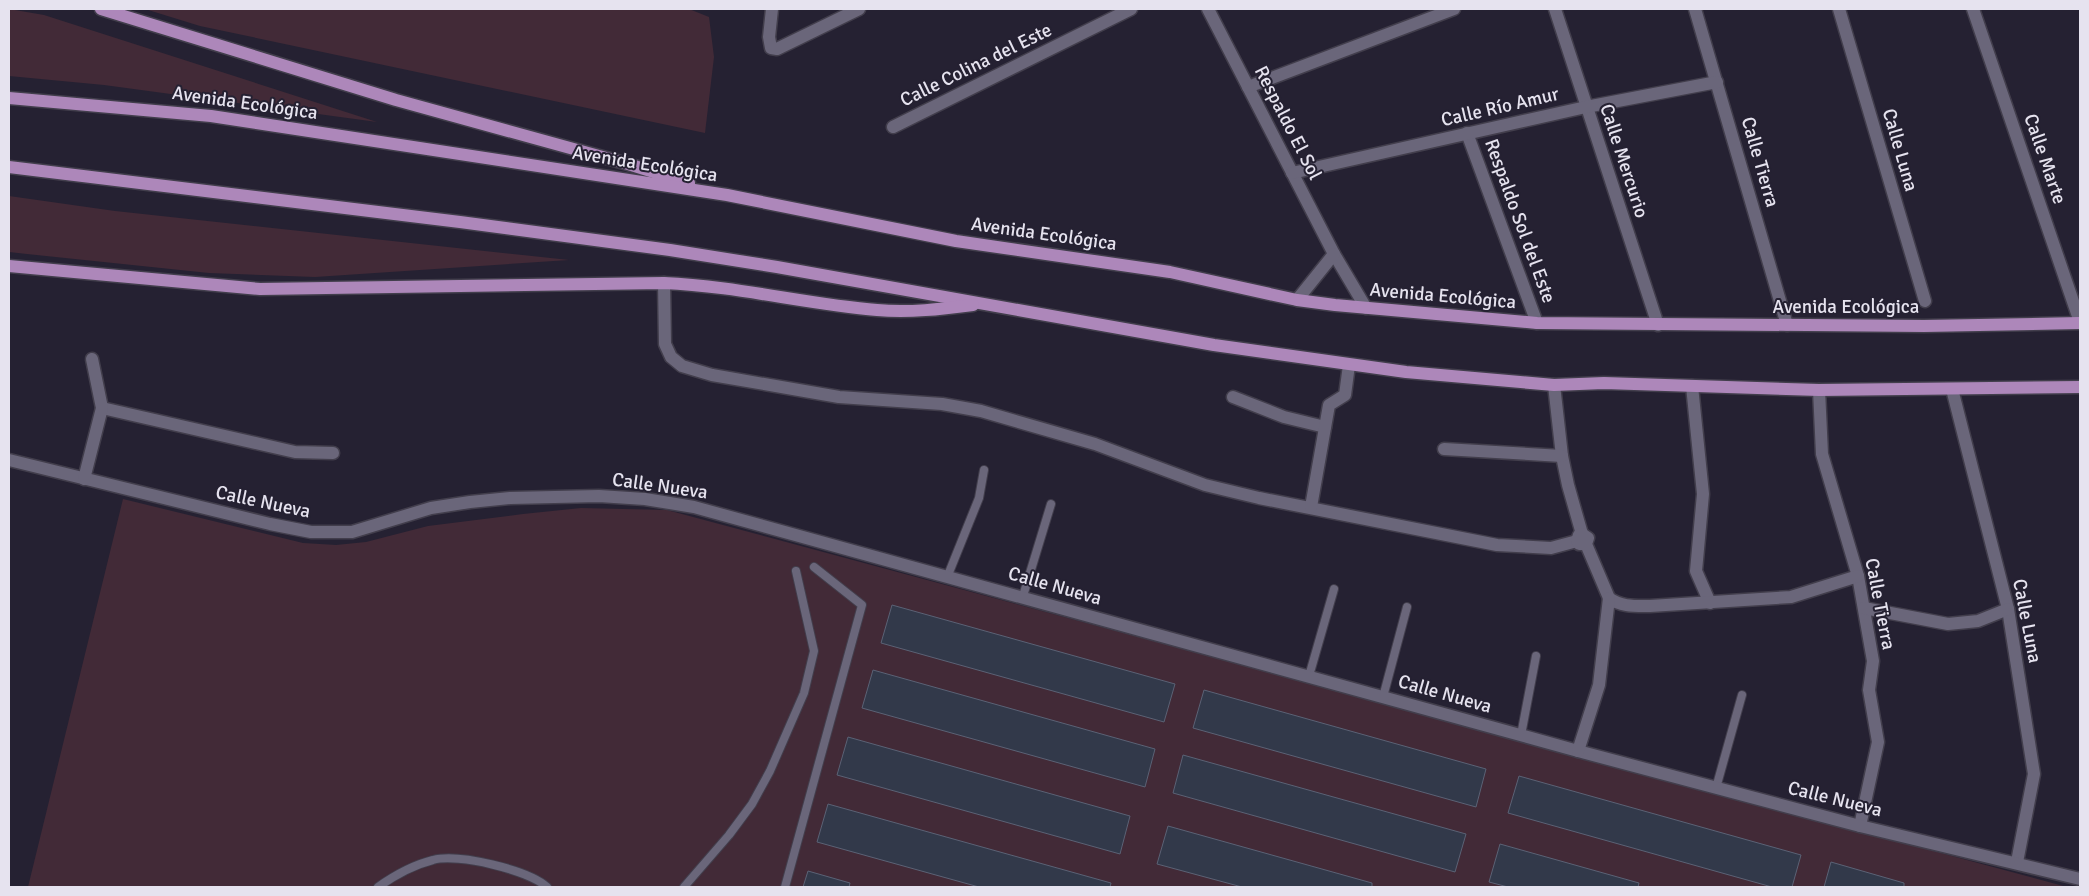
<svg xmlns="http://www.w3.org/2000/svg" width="2089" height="896" font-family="Signika,sans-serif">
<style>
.green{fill:#422a37}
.building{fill:#32394a;stroke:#5b6275}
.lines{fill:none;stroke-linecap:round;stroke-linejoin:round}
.lane-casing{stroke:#423e4c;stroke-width:10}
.street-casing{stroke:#423e4c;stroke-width:15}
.primary-casing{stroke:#423e4c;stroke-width:15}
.lane{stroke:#6a667a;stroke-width:8}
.street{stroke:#6a667a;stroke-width:12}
.primary{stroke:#ad87ba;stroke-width:12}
.labels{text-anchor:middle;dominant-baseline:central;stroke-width:4;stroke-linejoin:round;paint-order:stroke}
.street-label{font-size:19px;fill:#e6e3ef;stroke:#252132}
</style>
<rect width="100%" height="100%" fill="#252132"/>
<g class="green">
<polygon points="9,9 44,15 377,122 104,85 9,76"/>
<polygon points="145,9 689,9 709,17 714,57 705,133 200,26"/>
<polygon points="9,196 115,211 569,260 315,277 209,273 27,254 9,252"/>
<polygon points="123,499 303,543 336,545 366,542 428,526 523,514 581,508 667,510 2067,887 28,887"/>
</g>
<g class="building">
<polygon points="892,605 1175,684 1164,722 881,643"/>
<polygon points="873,670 1155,749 1145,787 862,708"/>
<polygon points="1204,690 1486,769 1476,807 1193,728"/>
<polygon points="848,737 1130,816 1120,854 837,775"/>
<polygon points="1183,755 1466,834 1455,872 1173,793"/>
<polygon points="1519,776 1801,855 1792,887 1772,887 1508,813"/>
<polygon points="828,804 1111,883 1110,887 979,887 817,842"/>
<polygon points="1168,826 1372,883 1372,887 1242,887 1157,864"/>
<polygon points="1500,844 1639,883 1638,887 1508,887 1489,882"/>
<polygon points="1831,862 1904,883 1904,887 1824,887"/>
<polygon points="808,871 850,883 849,887 803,887"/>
</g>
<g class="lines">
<defs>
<g id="lane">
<polyline points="948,575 979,498 984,470"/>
<polyline points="1023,596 1051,504"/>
<polyline points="1309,676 1334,589"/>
<polyline points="1383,697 1407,607"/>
<polyline points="1521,735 1536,656"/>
<polyline points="1716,788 1742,695"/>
<path d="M378 887C395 875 413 865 433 860 458 853 528 870 547 887"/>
<polyline points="684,887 729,835 752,804 770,771 804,693 814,651 796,571"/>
<polyline points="785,887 862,605 814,567"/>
</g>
<g id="street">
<polyline points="772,9 769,37 771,48 777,49 859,9"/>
<polyline points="1208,9 1334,254 1366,308"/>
<polyline points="1555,9 1658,325"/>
<polyline points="1695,9 1787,325"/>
<polyline points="1839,9 1925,301"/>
<polyline points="1973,9 2080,322"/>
<polyline points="1248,87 1454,9"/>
<polyline points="893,127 1131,9"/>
<polyline points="1467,133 1537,323"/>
<polyline points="1292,173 1586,107 1717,82"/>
<polyline points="664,283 665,344 671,357 682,366 712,375 839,397 942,404 981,411 1095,444 1205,485 1259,498 1497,545 1551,548 1577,541"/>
<polyline points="1297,300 1334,254"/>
<polyline points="1554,385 1562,456 1568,485 1582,534"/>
<polyline points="1692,386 1703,494 1696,571 1710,603"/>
<polyline points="1952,389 2008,609 2034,774 2017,862"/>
<polyline points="1819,390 1822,454 1858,576 1873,661 1869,690 1878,742 1860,826"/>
<polyline points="1233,397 1284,417 1325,427"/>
<polyline points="102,408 295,452 333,453"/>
<polyline points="1444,449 1562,456"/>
<polyline points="9,460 270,524 311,532 352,532 431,508 470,502 510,498 599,496 645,499 694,507 1578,751 1860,826 2080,879"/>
<polyline points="84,479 102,408 92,359"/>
<polyline points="1311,507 1329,405 1345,395 1349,365"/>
<path d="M1586 544H1579L1577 541 1579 535 1582 534 1588 538 1586 544 1609 598C1621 607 1635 606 1650 606L1791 597 1858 576"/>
<polyline points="1864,608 1948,624 1978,621 2008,609"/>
<polyline points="1578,751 1599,685 1609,598"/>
</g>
<g id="primary">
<polyline points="101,9 396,100 628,164 689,183"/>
<polyline points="9,98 211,116 727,195 956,241 1170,272 1297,300 1335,305 1537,323 1924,326 2080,323"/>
<polyline points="9,167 460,222 670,250 777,267 1214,345 1406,372 1554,385 1604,383 1819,390 2080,387"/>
<path d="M9 266 260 289 664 283C736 286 806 304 877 310 909 313 942 309 973 305"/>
</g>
</defs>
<use href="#lane" class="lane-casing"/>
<use href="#street" class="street-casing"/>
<use href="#primary" class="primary-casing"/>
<use href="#lane" class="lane"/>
<use href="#street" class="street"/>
<use href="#primary" class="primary"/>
</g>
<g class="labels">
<g class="street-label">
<text transform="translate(976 65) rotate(-26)">Calle Colina del Este</text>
<text transform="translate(245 103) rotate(8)">Avenida Ecológica</text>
<text transform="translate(1500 107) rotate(-13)">Calle Río Amur</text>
<text transform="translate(1288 123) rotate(63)">Respaldo El Sol</text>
<text transform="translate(1900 150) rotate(74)">Calle Luna</text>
<text transform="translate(2045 159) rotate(71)">Calle Marte</text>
<text transform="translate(1624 161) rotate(72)">Calle Mercurio</text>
<text transform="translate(1760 162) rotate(74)">Calle Tierra</text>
<text transform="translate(645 164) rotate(9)">Avenida Ecológica</text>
<text transform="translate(1520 221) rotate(70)">Respaldo Sol del Este</text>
<text transform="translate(1044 234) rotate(8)">Avenida Ecológica</text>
<text transform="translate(1443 296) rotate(5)">Avenida Ecológica</text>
<text x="1846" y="307">Avenida Ecológica</text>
<text transform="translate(660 486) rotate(8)">Calle Nueva</text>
<text transform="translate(263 502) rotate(12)">Calle Nueva</text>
<text transform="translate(1055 586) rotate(16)">Calle Nueva</text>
<text transform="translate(1880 604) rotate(79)">Calle Tierra</text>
<text transform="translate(2027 621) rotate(79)">Calle Luna</text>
<text transform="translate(1445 694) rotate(16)">Calle Nueva</text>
<text transform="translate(1835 799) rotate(14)">Calle Nueva</text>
</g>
</g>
<rect width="2089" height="896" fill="none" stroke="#e6e3ef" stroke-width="20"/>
</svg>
